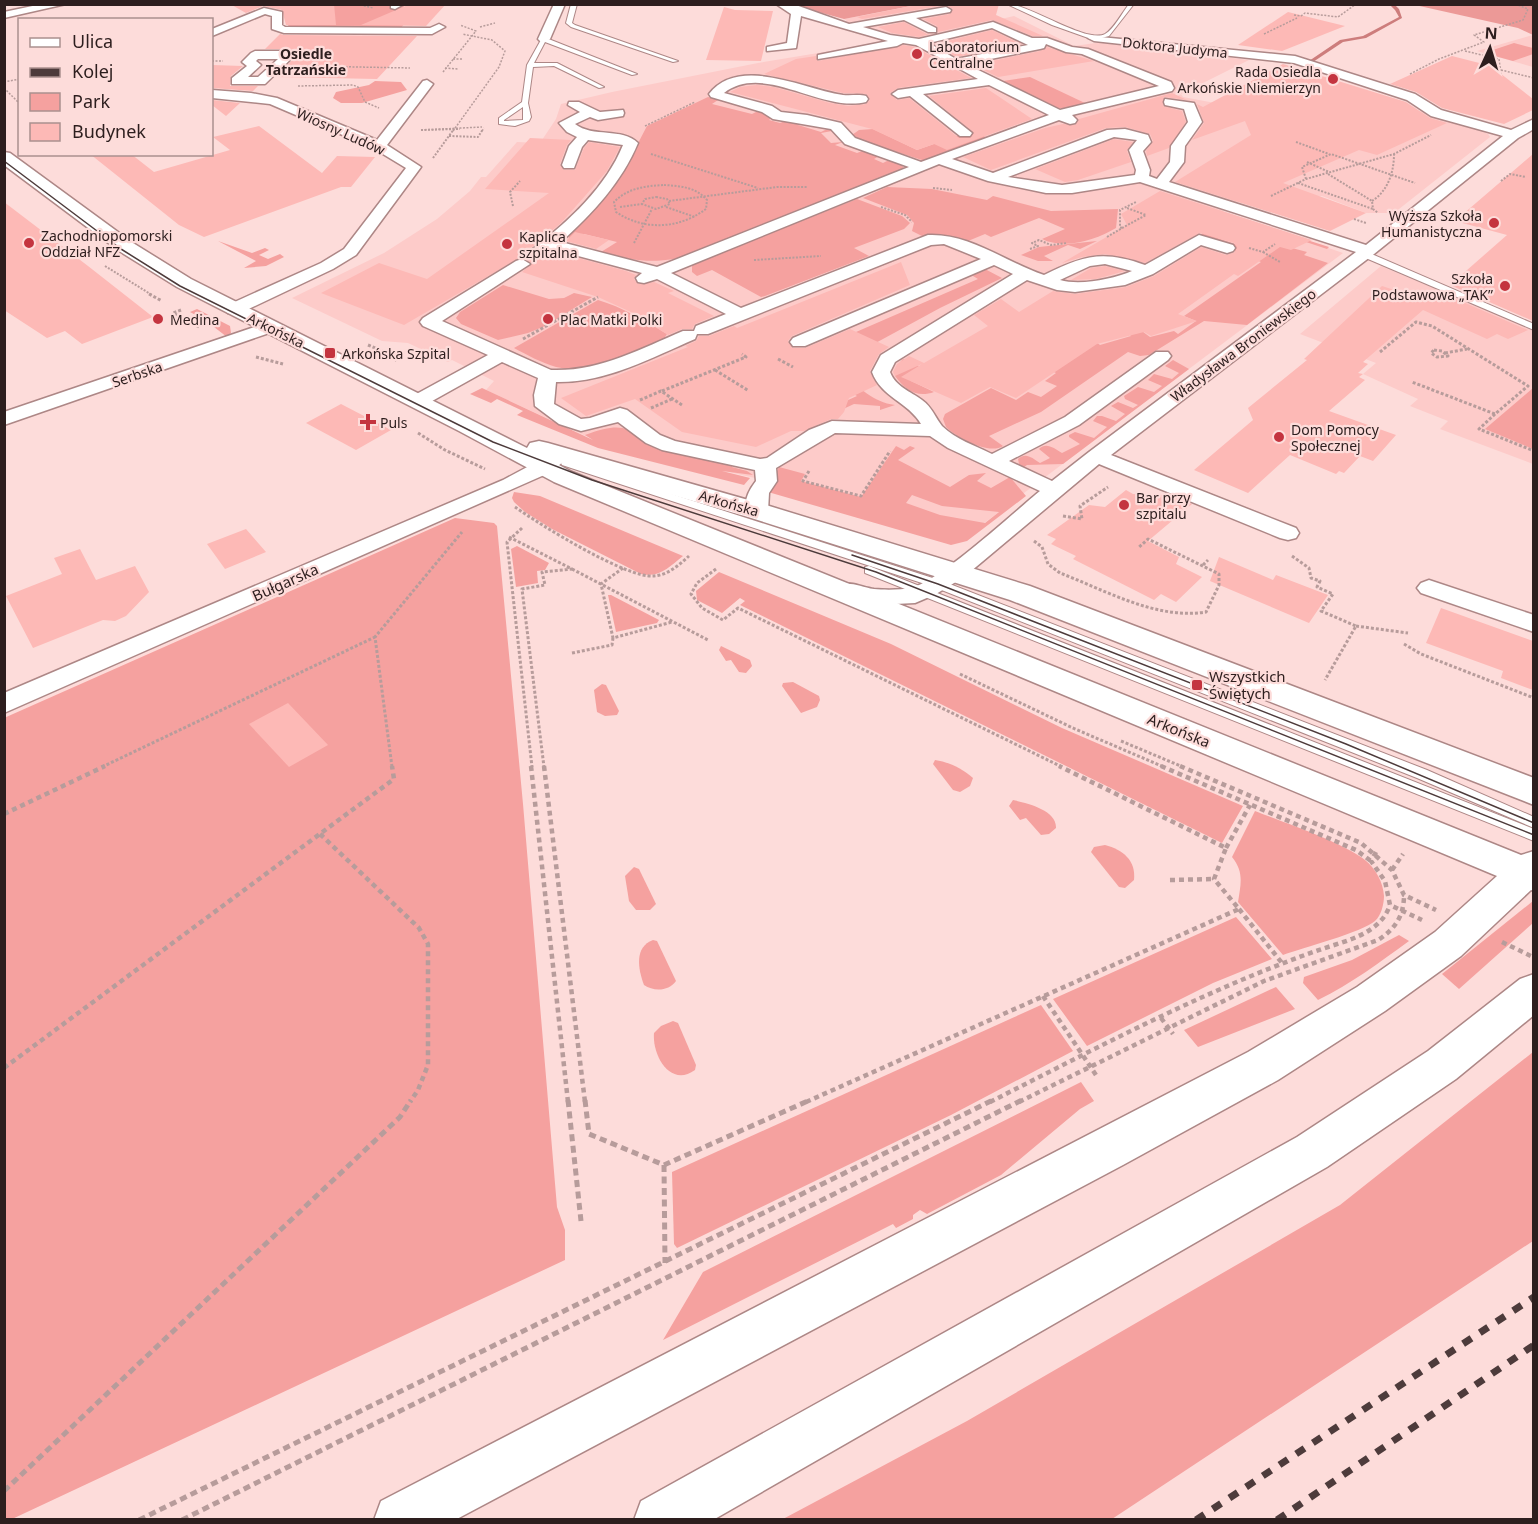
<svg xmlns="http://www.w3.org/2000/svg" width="1538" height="1524" font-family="'Noto Sans',sans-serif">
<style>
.built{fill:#fdcbc9}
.green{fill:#f5a19f;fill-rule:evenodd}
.forest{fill:#ec9997}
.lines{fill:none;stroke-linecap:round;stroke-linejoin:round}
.stream{fill:#cd7d7c;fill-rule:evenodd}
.building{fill:#fdb9b6}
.lane-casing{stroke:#ad8786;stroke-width:2}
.street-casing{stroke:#ad8786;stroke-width:3}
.secondary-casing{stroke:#ad8786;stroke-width:3}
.path-far4{stroke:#b79c9b;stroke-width:1.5;stroke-dasharray:2 1.5;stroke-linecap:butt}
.path-far3{stroke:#b79c9b;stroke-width:2;stroke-dasharray:2 1.5;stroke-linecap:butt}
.path-far2{stroke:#b79c9b;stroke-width:3;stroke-dasharray:3 2;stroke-linecap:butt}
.path-far1{stroke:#b79c9b;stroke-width:4.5;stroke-dasharray:5 4;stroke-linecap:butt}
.path{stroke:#b79c9b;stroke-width:5;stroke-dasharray:7 4.5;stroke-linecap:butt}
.lane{fill:#fff;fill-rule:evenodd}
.street{fill:#fff;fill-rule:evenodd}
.secondary{fill:#fff;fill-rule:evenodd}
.tram{stroke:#4d3b3b;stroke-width:1.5}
.rail{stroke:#4d3b3b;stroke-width:7;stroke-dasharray:10 10;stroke-linecap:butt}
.poi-dot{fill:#c4343f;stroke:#fddcda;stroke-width:2}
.labels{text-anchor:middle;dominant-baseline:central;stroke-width:4.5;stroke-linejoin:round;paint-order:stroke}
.far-poi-label{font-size:14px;fill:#2d1e1e;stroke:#fddcda;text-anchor:start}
.far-street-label{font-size:14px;fill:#2d1e1e;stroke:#fddcda}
.far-neighbourhood-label{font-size:14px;font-weight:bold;fill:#2d1e1e;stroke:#fddcda}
.street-label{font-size:15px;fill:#2d1e1e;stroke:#fddcda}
.poi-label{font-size:15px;fill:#2d1e1e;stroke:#fddcda;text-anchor:start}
</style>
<rect width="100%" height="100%" fill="#fddcda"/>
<g class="built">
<polygon points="916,5 963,5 1001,19 1014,16 1074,46 1103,42 1249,60 1181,94 1183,97 1231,106 1413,109 1474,127 1488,134 1490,137 1394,213 1366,213 1322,196 1245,196 1222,211 1343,253 963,539 874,511 755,478 601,443 486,390 494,381 452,360 448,362 408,343 382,341 292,298 384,253 437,219 470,191 481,177 486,177 517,142 540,143 556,119 561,104 612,92 758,63 885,42 837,27 843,26 838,23 847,21 844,19"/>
<polygon points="1533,35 1533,67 1477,51"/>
<polygon points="1381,266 1533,330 1533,464 1440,429 1448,421 1410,406 1418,399 1363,374 1376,363 1300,334"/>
</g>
<g class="green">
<polygon points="321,5 403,5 410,16 401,28 287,28 289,24"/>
<polygon points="1514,43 1533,48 1533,54 1513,61 1484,53"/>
<polygon points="1030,77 1087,104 1070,108 1058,108 1003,81"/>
<polygon points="375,81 401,82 407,90 362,103 341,103 333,98 336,92 369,85"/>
<path d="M708 97 718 100 712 104 752 114 760 110 772 117 769 120 780 123 785 121H805L798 125 821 132 829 128 832 131 821 133 831 143 843 142 835 145 857 153 865 150 881 155 874 159 883 163 891 159 901 163 904 169 689 255C657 265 632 261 601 252L617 242 584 234 571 242 568 236 569 232 624 170 647 126Z"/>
<polygon points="873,129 917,150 971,131 979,133 987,138 930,160 922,160 856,139 852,135 859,130"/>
<path d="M887 187 932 189 987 200 993 196 1051 211 1118 209 1116 228C1096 240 1064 250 1042 239L1065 229 1039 218 991 237 985 234 968 241 945 235 922 236 912 231 914 223 907 215 863 198Z"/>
<polygon points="857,199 902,216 910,223 904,229 854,248 869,256 765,296 761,297 712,270 697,276 692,272 692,266 701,260"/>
<path d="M1250 222 1329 247 1327 249 1297 239 1292 248 1307 252 1304 255 1328 263 1247 325 1204 321 1149 355 1140 356 1128 352 1041 412 989 436 1003 446C989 455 957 438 946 427L943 419 945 414 991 388 1016 400 1028 392 1041 397 1057 386 1045 381 1056 373 1032 362 1095 341 1100 345 1131 336 1127 332 1139 329 1150 337 1174 331 1178 334 1196 321 1184 316 1261 262 1198 236 1203 233 1264 254Z"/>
<polygon points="218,241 252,253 265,248 269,250 259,255 268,259 280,254 284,257 266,266 244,268 256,261"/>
<polygon points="1097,241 1080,249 1068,245 1044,256 1053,261 1038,261 1021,255 1039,247"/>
<path d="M983 268 1002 278 940 308 848 358 844 373C859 388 873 402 895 405L880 410V406L854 404 841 410 835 406 857 396 850 392 833 342 978 279 973 276 975 271Z"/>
<polygon points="503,285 549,299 564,298 574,293 592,297 545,326 528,333 498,340 461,324 456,318 460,312"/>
<path d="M598 300C622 307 644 320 667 334L665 337 668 340C633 351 594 376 556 367 542 363 527 355 514 348Z"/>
<polygon points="197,309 230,326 231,333 227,337 205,320 190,312"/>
<path d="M903 359 919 366 911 381 934 392C917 398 905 390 895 376L896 367Z"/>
<path d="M1173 360 1189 369 1063 464 1027 465 1024 467 1019 464 1018 459C1026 452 1032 458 1040 463L1050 458 1039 449C1046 442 1054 448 1062 453L1080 444 1069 437V435L1075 432 1094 438 1107 427 1093 421 1097 416H1102L1116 421 1125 414 1111 406 1118 402 1133 408 1138 405 1125 399 1124 396 1138 387 1154 392 1162 386 1148 380 1154 374 1172 379 1179 373 1165 366Z"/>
<path d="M482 388 593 440 585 435C635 416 627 437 667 451 688 458 711 460 732 465V467L747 471 753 475 722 471 750 478 744 485 598 448 517 415 523 411 497 399 491 403 470 394Z"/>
<polygon points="1533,388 1533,449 1485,429"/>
<path d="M896 446 904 450 910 446 915 448 898 460 950 487 969 475 986 473 977 481 991 488 1010 477 1026 496 967 541 951 545 768 492 779 467 805 474 801 481 861 497ZM912 495 942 506 999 512 985 523 940 515 906 503Z"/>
<path d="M514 492 540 496 683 556C669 567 660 578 641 574L552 529 525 512 514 502 512 498Z"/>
<polygon points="455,518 494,523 497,526 523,804 557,1207 565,1230 565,1260 10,1520 4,1519 4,718"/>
<polygon points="517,546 549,563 545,570 537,571 538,583 516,587 511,549"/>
<polygon points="719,572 891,644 1062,728 1243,806 1222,843 740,605 745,601 740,598 722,613 697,600 696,591"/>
<polygon points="608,595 611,595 659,620 657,623 616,632"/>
<polygon points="721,646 750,660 752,666 746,673 739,672 731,660 726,661 719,650"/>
<polygon points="793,682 819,696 820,700 817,707 801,713 782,686 783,683"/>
<polygon points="602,684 606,685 619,711 617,715 605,716 597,712 594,690"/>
<path d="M935 760C949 762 963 769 973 778L970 786 960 792 953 790 933 764Z"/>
<path d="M1013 800C1027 803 1057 810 1056 828L1049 834 1041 835 1026 818 1020 820 1009 806Z"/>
<path d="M1255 811C1285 823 1342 842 1365 860 1376 869 1383 882 1384 896 1384 904 1381 916 1375 921 1363 932 1302 948 1283 955L1238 902C1241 883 1244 872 1232 857Z"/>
<path d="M1105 845C1123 850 1136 860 1134 880L1125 888 1119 887 1091 852 1094 847Z"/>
<polygon points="634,867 639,869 656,904 650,910 636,910 629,901 625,876"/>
<polygon points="1533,901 1533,923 1459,989 1442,974"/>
<polygon points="1236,917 1272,959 1213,983 1087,1046 1053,999"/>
<path d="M1399 935 1409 941C1380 962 1351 984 1318 1000L1303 983 1304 977 1352 960Z"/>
<path d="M653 940 657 941 676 981C669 991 654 992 644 985 638 969 634 947 653 940Z"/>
<polygon points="1276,987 1295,1009 1198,1047 1184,1030"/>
<polygon points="1041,1005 1073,1051 951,1115 677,1248 674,1244 672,1172"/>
<path d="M673 1021 678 1023 696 1065 695 1070C670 1088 652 1055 654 1033L661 1026Z"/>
<polygon points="1533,1052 1533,1241 1112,1519 783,1519 967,1421 1340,1205"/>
<polygon points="1081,1082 1094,1101 1080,1109 1001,1175 927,1214 920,1210 913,1215 913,1219 896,1228 893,1224 663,1340 703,1272"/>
</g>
<g class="forest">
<polygon points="793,5 916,5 844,19"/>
<polygon points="1415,5 1533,5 1533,35 1518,28"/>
</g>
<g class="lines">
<polygon class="stream" points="1394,4 1399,9 1402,18 1366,38 1343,42 1313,62 1309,61 1340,40 1363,36 1399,17 1395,10 1389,4"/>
</g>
<g class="building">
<polygon points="230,4 334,4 336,25 286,25 282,10 263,6 246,13"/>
<polygon points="410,4 446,4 426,26 361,25"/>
<polygon points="921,4 999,4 996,15 1043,36 1032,36 992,20 938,32 937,26 923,19 950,14 953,9 946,5 862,19 857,17"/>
<polygon points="724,7 735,10 773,11 761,61 706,60"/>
<polygon points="1288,12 1345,26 1282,51 1238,45"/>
<polygon points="904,22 927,34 930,34 919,37 892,33 878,27"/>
<polygon points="992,30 1021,44 956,57 935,44"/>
<polygon points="280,34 284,35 417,36 377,79 276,77 297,55 289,49 265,49"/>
<polygon points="903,45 915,47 971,78 898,88 890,93 897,100 909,98 959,138 970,138 974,133 929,96 986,88 1032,119 947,150 934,144 917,150 872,129 730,92 740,87 757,85 774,87 830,103 848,106 866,104 870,100 866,94 843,93 764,74 796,59 816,56 818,61"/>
<polygon points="1047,47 1094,61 998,77 973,65 1040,51"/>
<polygon points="1452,56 1491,66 1533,99 1533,110 1504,124 1442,108 1416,92 1390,84"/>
<polygon points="1283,64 1406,102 1430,118 1447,123 1377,155 1359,150 1283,183 1366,213 1330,231 1175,182 1251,135 1245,121 1192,140 1204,123 1197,104 1203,107"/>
<polygon points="212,65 243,66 231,76 230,86 258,86 253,91 212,88"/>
<polygon points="1172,93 1187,100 1164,97 1163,106 1182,111 1186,122 1169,148 1147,156 1146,151 1153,141 1150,134 1125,127 1106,128 991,170 963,157 1045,128 1063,124 1075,125 1079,119"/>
<polygon points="212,100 240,103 226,116 212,105"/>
<polygon points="259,126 322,173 337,156 375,157 351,187 341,187 204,237 179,225 90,154 131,154 154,172 230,150 213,137"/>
<polygon points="530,138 571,140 567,145 560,164 564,170 575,170 584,148 589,142 620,147 607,171 585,196 561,223 531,248 529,251 531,256 545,257 553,251 626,271 636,275 634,279 638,284 654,282 674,291 668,293 714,316 695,324 692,329 682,329 668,335 633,313 598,297 522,272 532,263 521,257 404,325 321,293 379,263 427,279 549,193 485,189"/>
<polygon points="1114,139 1133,142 1127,151 1131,162 1078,180 1065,182 1035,169"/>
<polygon points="1533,154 1533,321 1450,285 1507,235 1455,221"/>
<polygon points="1160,191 1312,240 1291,250 1280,247 1238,276 1234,274 1178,314 1197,321 1151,336 1144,332 1097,344 1016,398 990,387 961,403 901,377 922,364 895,376 893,372 897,364 909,356 924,363 988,326 974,315 1001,299 1019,312 1053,291 1075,294 1126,287 1154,276 1201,247 1226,255 1235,252 1237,247 1234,243 1200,233 1145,263 1105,254 1082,257 1062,263 1127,225 1121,214"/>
<polygon points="4,202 88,266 153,317 82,344 65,331 47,338 4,310"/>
<polygon points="575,232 609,240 596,249 566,241"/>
<polygon points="901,262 910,285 792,336 788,341 793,348 805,348 850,329 889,347 879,354 870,371 877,385 849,398 844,412 838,419 831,419 804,431 791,431 756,447 682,432 635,399 586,416 561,398 688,347 685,346 696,341 699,336 709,336 734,326 737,328"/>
<polygon points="1105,266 1125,271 1096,279 1071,280 1091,268"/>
<polygon points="1382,286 1431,302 1442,293 1528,330 1508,339 1497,334 1487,339 1423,310 1363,362 1368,364 1358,373 1363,374 1359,377 1365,380 1329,411 1396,435 1373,461 1360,456 1344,473 1339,471 1336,474 1290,455 1248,493 1194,470 1253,420 1248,408 1307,360 1304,359"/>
<polygon points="341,404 391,430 356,450 306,423"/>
<polygon points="1126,490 1133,494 1169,495 1192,504 1148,541 1179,557 1176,564 1202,577 1176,602 1161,594 1154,600 1073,559 1076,556 1051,544 1056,539 1047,535 1089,505 1105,507"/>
<polygon points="246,529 266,552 225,569 207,544"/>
<polygon points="80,549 96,580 135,566 149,592 126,616 115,621 103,620 33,648 6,596 62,574 54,558"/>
<polygon points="1219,557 1273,580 1276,575 1328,595 1309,623 1210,581"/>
<polygon points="1441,608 1533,641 1533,690 1501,678 1503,671 1426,643"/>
<polygon points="288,703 328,745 289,767 249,724"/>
</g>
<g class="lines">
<defs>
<g id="lane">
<polygon points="571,4 577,4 572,23 575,25 678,61 673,62 571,27 566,23"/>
<path d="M1007 4C1029 4 1087 44 1105 34 1114 29 1122 13 1129 4H1134L1109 36 1094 40 1052 25Z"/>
<path d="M542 38H546L637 74 632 75 545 42 534 63H557L604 87 599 88 554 66 533 67 528 103 531 117 529 121 515 126 499 124V118L522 102 527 65ZM523 107V120L504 121V120Z"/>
<polygon points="1361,252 1367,252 1534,324 1534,330 1361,256"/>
<polygon points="566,460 942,581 1427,770 1534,817 1534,828 1417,778 934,587 562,465 561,463"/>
<polygon points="869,566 1534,829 1534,841 865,573 865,567"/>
</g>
<g id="street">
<polygon points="42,4 66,4 4,18 4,12"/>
<polygon points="391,4 404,4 395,9 391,8"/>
<polygon points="554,4 565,4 550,39 544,42 540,41 538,39"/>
<path d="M776 4H793L849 24 946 7 951 10 950 12 916 18 936 28V32H928L904 20 863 27 890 35 919 39 993 22 1032 38H1047L1072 47 1088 49 1171 82 1174 88 1172 91 1072 115 1077 120 1075 123 1070 124 1059 120 952 159 993 173 1107 130 1125 129 1148 135 1151 142 1143 151 1150 170 1149 176 1157 179 1170 162 1171 146 1188 122 1184 109 1165 105 1164 102 1165 99 1194 103 1202 122 1185 146 1184 162 1169 182 1366 245 1503 136 1431 116 1407 100 1294 63 1094 41 1088 38 1090 36 1295 56 1415 94 1441 110 1511 130 1534 119V129L1518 138 1374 254 1111 455 1296 528 1299 533 1296 538 1288 540 1280 538 1099 464 964 577 936 594 915 603 875 605 838 595 834 590 838 585C851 581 861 587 874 589 884 590 900 590 911 588 940 581 1013 513 1040 491L948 448 930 436 835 433 776 468 777 481 769 493 768 511 765 516 757 518 749 516C741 504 749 490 756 481L755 470 662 450 646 443 618 422 581 431 559 424 535 406 534 395 538 378 502 362 425 405H411L408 401 411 397 488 355 423 326 420 322 423 318 516 261 522 259 530 264 442 321 551 370C599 372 640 349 683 331H694L696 326 726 314 657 279 644 283 638 282 636 278 642 273 552 249 545 255H533L531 252 533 249C569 221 606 187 623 145L588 140 582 147 574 168H564L562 165 569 146 577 137 567 132 559 123 580 112 568 105 569 102H579L600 112 623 110 624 113 623 116 598 120 590 117 575 124C593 138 622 127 638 143 622 182 592 214 561 242L657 267 909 167 845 144 831 129 773 119 762 112 711 97 709 94C739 55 804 89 843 95 851 96 859 94 866 96L868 99 866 102C821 113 764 62 724 93L772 106 781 112 807 115 841 123 855 138 921 162 1049 115 989 85 923 94 972 133 970 136H960L910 96 898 98 892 94 898 90 978 79 916 45 903 43 897 46 818 59V55L888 41 801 16 796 48 767 51V47L787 43 791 14ZM992 28 1028 45 956 59 929 43ZM1046 44 1066 52 1082 54 1159 86 1060 110 966 64 1040 49 1044 48ZM1114 137 1137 140 1129 150 1136 170 1135 175 1062 185 1008 177ZM939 164 988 181 1046 193H1072L1140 182 1356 252 1089 452 1052 481 1009 461 1079 425 1168 360 1171 356 1168 352H1156L1065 417 992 454C976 446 955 439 942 426 935 417 932 407 922 400 910 391 896 387 890 372L895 362 1027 280 1057 290 1075 292 1125 285 1153 274 1201 245 1227 253 1233 251 1235 248 1233 245 1199 235 1145 265C1103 250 1084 255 1044 275 1005 262 970 233 928 235L741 308 671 273ZM944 244 981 259 793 338 790 342 793 346H805L994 265 1013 274 881 355 872 372C881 397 908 402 921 424L832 421 809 430 767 458 760 459 675 441 660 435 627 410 620 408 590 418 581 419 554 404 556 382C606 383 651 358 695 339L697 334H708L931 245ZM1105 264 1132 271C1113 279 1080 286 1060 280L1090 266Z"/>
<polygon points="264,8 282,12 282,25 285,27 430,28 439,24 445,27 432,34 284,33 272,29 272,16 265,14 212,36 212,29"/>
<path d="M255 51H289L295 55 265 84H232V78L247 66 242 62 251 53ZM258 59H278L258 77H248L261 65 256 61Z"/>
<polygon points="427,80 433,84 387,145 421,167 356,255 333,269 240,313 228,313 225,309 228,305 321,263 344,249 406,168 373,148 270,104 212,98 212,90 251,93 277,98 377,140 423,81"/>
<polygon points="269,322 275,323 278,327 275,331 4,425 4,412"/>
<polygon points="561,449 568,451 571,455 551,472 4,713 4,693 503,480"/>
<polygon points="1429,580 1534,615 1534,632 1421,593 1417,588 1421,583"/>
</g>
<g id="secondary">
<polygon points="4,152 10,153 133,243 191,279 527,448 530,443 539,441 548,443 766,505 1030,586 1534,778 1534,805 1010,600 748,517 546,458 572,472 1521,855 1534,851 1534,891 1531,890 1461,956 1385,1011 1278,1080 1123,1165 455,1520 374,1520 381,1501 1248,1052 1357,987 1435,932 1497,876 554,482 459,431 177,287 119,251 4,165"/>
<polygon points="1534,974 1534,1015 1456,1079 1327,1167 713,1520 634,1520 641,1501 1297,1137 1428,1051 1520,979"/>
</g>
</defs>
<use href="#lane" class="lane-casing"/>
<use href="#street" class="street-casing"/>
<use href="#secondary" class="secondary-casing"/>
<g class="path-far4">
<polyline points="357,4 373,8"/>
<polyline points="1357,4 1405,4"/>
<polyline points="1294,15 1301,16 1305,13 1338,17 1356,4"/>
<polyline points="480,27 495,23"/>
<polyline points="1264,34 1297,18"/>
<polyline points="1465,51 1499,59 1501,74"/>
<polyline points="453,59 463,59"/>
<polyline points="212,61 223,61"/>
<polyline points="307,66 410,68"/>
<polyline points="445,68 458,69"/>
<polyline points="1501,70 1534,78"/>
<polyline points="443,72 476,31 460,25"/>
<polyline points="1410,74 1439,59 1484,42 1474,35 1523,20 1528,9 1515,4"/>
<polyline points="4,82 20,79"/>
<polyline points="298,86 353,85 358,87 365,102 379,108"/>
<polyline points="4,88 20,104"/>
<polyline points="645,126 695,102"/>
<polyline points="421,130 482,127"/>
<polyline points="453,131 499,67 505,51 492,40 462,34"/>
<polyline points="482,131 484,128"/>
</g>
<g class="path-far3">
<polyline points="421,130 460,129"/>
<polyline points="449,136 478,137 483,129"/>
<polyline points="1296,142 1329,154"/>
<polyline points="651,154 758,188"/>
<polyline points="433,158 454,129"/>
<polyline points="1307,162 1329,172"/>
<polyline points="1328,174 1372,201 1373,209 1378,213"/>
<polyline points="1306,179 1302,167 1331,154 1415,183"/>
<polyline points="1501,181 1510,174 1526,177"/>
<polyline points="1298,183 1373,209"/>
<path d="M664 185C680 186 696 187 707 200L706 209C679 229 644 231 616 212L614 202C628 188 645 186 664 185Z"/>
<polyline points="933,188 952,190"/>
<polyline points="1271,196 1306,179 1394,154 1431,135"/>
<polygon points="656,197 667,199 670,204 656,209 642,204 645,199"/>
<polyline points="669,201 777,187 808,187"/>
<path d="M1372 201C1388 191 1394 172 1394 154"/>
<polyline points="513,206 510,192 520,181"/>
<polyline points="620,207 642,204"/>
<polyline points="666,207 695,217"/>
<polyline points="881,207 905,215 912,222"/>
<polyline points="1354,219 1366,223"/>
<polyline points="1122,228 1146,215 1127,208"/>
<polyline points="1107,237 1122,228 1120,227 1120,210 1136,202"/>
<polyline points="634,243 652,209"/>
<polyline points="1249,248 1263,252 1275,244"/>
<polyline points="1030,249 1038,246 1032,243 1039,240 1051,245 1067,243"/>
<polyline points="1263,252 1280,262"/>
<polyline points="754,260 821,256"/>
<polyline points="105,266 152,295"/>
</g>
<g class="path-far2">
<polyline points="149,294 162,301"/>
<polyline points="181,310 173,313 199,327"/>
<polyline points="523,339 598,297"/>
<polyline points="368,345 391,355 398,362"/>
<polygon points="1434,350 1442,351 1448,356 1437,357 1431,353"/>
<polyline points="1380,352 1416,322 1432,326 1528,386 1495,414 1412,382"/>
<polyline points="1445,353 1467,349"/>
<polyline points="256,357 283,364"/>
<polyline points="778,359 793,367"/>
<polyline points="715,370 749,391"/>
<polyline points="662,391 746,357 742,354"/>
<polyline points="640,400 661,391 682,405"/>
<polyline points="651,408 672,399"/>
<polyline points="1495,414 1479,429 1534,451"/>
<polyline points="418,433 445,450 485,469"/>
<polyline points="809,471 803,481 861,496 890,451"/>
<path d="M515 507C539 524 627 579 654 576 668 575 679 565 689 556"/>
<polyline points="1063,516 1082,519 1080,506 1108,487"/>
<polyline points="522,528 507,542 532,767"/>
<polyline points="509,537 572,569 542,572 545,585 522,589 544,767"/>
<path d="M1034 541 1042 547 1048 564 1060 573C1105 590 1156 620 1206 612L1219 585V574L1148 539 1138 548"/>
<polyline points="1292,556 1309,568 1311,578 1320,581 1317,587 1333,594 1321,611 1356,626 1325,680"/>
<polyline points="1203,565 1208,560"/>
<polyline points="623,568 601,584 613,638 672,622"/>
<polyline points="572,569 708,640"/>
<polyline points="716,569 697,583 691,594 702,608 723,620 738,608 1062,767"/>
<polyline points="1356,626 1408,633"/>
<polyline points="1404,644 1421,654 1534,698"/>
<polyline points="572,653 612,645 613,638"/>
<polyline points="960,674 1075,729 1164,767"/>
<polyline points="1121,741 1183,767"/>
<polyline points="102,767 375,637"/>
<polyline points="392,767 375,637 462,532"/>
</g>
<g class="path-far1">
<polyline points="531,766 568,1102"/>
<polyline points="544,766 585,1102"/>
<polyline points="1161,766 1356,850 1371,861"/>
<polyline points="1180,766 1361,843 1392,870 1404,895 1436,910"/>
<polyline points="4,814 105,766"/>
<polyline points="320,834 419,928 428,944 428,1065 418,1090 410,1102"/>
<polyline points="1226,848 1250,805"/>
<polyline points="1376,852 1371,861 1385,881 1390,905 1422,920"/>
<polyline points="1392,870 1403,854"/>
<polyline points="1170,880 1214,879"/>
<polyline points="1239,909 1282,963"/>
<polyline points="1502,942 1533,957"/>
<polyline points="1043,996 1096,1075"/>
<polyline points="1161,1018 1173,1034"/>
<polyline points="4,1068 394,779 392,766"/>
<polyline points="806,1102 1239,909 1214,879 1226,848 1059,766"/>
<path d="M990 1102C1097 1048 1203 991 1316 951 1344 941 1380 935 1390 905"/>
<path d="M1019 1102 1264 981 1378 940C1395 929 1404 916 1404 895"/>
</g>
<g class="path">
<polyline points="568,1100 581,1221"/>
<polyline points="585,1100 589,1134 664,1165 810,1100"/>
<polyline points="664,1165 665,1263"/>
<polyline points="4,1491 400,1117 411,1100"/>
<polyline points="139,1520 993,1100"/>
<polyline points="182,1520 1022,1100"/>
</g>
<use href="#lane" class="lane"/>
<use href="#street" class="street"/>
<use href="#secondary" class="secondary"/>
<g class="tram">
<polyline points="4,161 121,249 180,286 493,442 592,480 876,572 1534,835"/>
<polyline points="852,555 938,584 1346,744 1534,823"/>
</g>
<g class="rail">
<polyline points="1196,1520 1534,1297"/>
<polyline points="1277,1520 1534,1345"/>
</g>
</g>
<g class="poi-dot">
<circle cx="917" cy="54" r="6"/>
<circle cx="1333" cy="79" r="6"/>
<circle cx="1494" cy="223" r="6"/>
<circle cx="29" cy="243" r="6"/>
<circle cx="507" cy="244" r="6"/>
<circle cx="1505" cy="286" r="6"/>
<circle cx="158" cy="319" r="6"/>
<circle cx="548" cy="319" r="6"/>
<rect x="324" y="347" width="12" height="12" rx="3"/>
<path d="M365 413h6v6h6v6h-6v6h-6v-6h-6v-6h6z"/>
<circle cx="1279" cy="437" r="6"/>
<circle cx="1124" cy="505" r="6"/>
<rect x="1191" y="679" width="12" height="12" rx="3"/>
</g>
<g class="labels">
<g class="far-poi-label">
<text x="929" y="46">Laboratorium<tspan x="929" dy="16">Centralne</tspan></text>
<text x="1321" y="71" text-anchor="end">Rada Osiedla<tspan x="1321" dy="16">Arkońskie Niemierzyn</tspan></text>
<text x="1482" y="215" text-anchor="end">Wyższa Szkoła<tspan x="1482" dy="16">Humanistyczna</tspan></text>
<text x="41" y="235">Zachodniopomorski<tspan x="41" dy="16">Oddział NFZ</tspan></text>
<text x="519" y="236">Kaplica<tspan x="519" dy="16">szpitalna</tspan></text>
<text x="1493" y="278" text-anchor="end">Szkoła<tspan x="1493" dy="16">Podstawowa „TAK”</tspan></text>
<text x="170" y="319">Medina</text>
<text x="560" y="319">Plac Matki Polki</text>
<text x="342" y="353">Arkońska Szpital</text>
<text x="380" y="422">Puls</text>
<text x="1291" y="429">Dom Pomocy<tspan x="1291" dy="16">Społecznej</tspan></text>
<text x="1136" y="497">Bar przy<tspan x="1136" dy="16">szpitalu</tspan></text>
</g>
<g class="far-street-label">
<text transform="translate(1175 47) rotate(6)">Doktora Judyma</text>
<text transform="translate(341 131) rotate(24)">Wiosny Ludów</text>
<text transform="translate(276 330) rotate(26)">Arkońska</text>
<text transform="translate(1243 345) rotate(-37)">Władysława Broniewskiego</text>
<text transform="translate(137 374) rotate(-19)">Serbska</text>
<text transform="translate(729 503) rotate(16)">Arkońska</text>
</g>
<g class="far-neighbourhood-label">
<text x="306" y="53">Osiedle<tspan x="306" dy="16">Tatrzańskie</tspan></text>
</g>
<g class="street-label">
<text transform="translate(285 582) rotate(-24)">Bułgarska</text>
<text transform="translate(1179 730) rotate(22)">Arkońska</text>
</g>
<g class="poi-label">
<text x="1209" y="676">Wszystkich<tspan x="1209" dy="17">Świętych</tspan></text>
</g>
</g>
<rect width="1538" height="1524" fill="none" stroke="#2d1e1e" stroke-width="12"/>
<rect x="18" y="18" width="195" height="138" fill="#fddcda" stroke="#aa908f" stroke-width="1.5"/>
<rect x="30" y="38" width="30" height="9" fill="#ffffff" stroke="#aa908f" stroke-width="1.5"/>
<text x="72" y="48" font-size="18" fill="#2d1e1e">Ulica</text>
<rect x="30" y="68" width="30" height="9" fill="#4d3b3b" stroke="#aa908f" stroke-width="1.5"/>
<text x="72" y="78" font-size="18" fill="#2d1e1e">Kolej</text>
<rect x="30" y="93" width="30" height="18" fill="#f5a19f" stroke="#aa908f" stroke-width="1.5"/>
<text x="72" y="108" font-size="18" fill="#2d1e1e">Park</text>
<rect x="30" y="123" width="30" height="18" fill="#fdb9b6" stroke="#aa908f" stroke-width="1.5"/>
<text x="72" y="138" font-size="18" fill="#2d1e1e">Budynek</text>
<g transform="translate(1490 48) rotate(4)" stroke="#fddcda" stroke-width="4.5" paint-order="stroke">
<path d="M0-4.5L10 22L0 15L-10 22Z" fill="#2d1e1e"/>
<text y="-9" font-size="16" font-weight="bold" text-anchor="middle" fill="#2d1e1e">N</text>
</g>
</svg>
